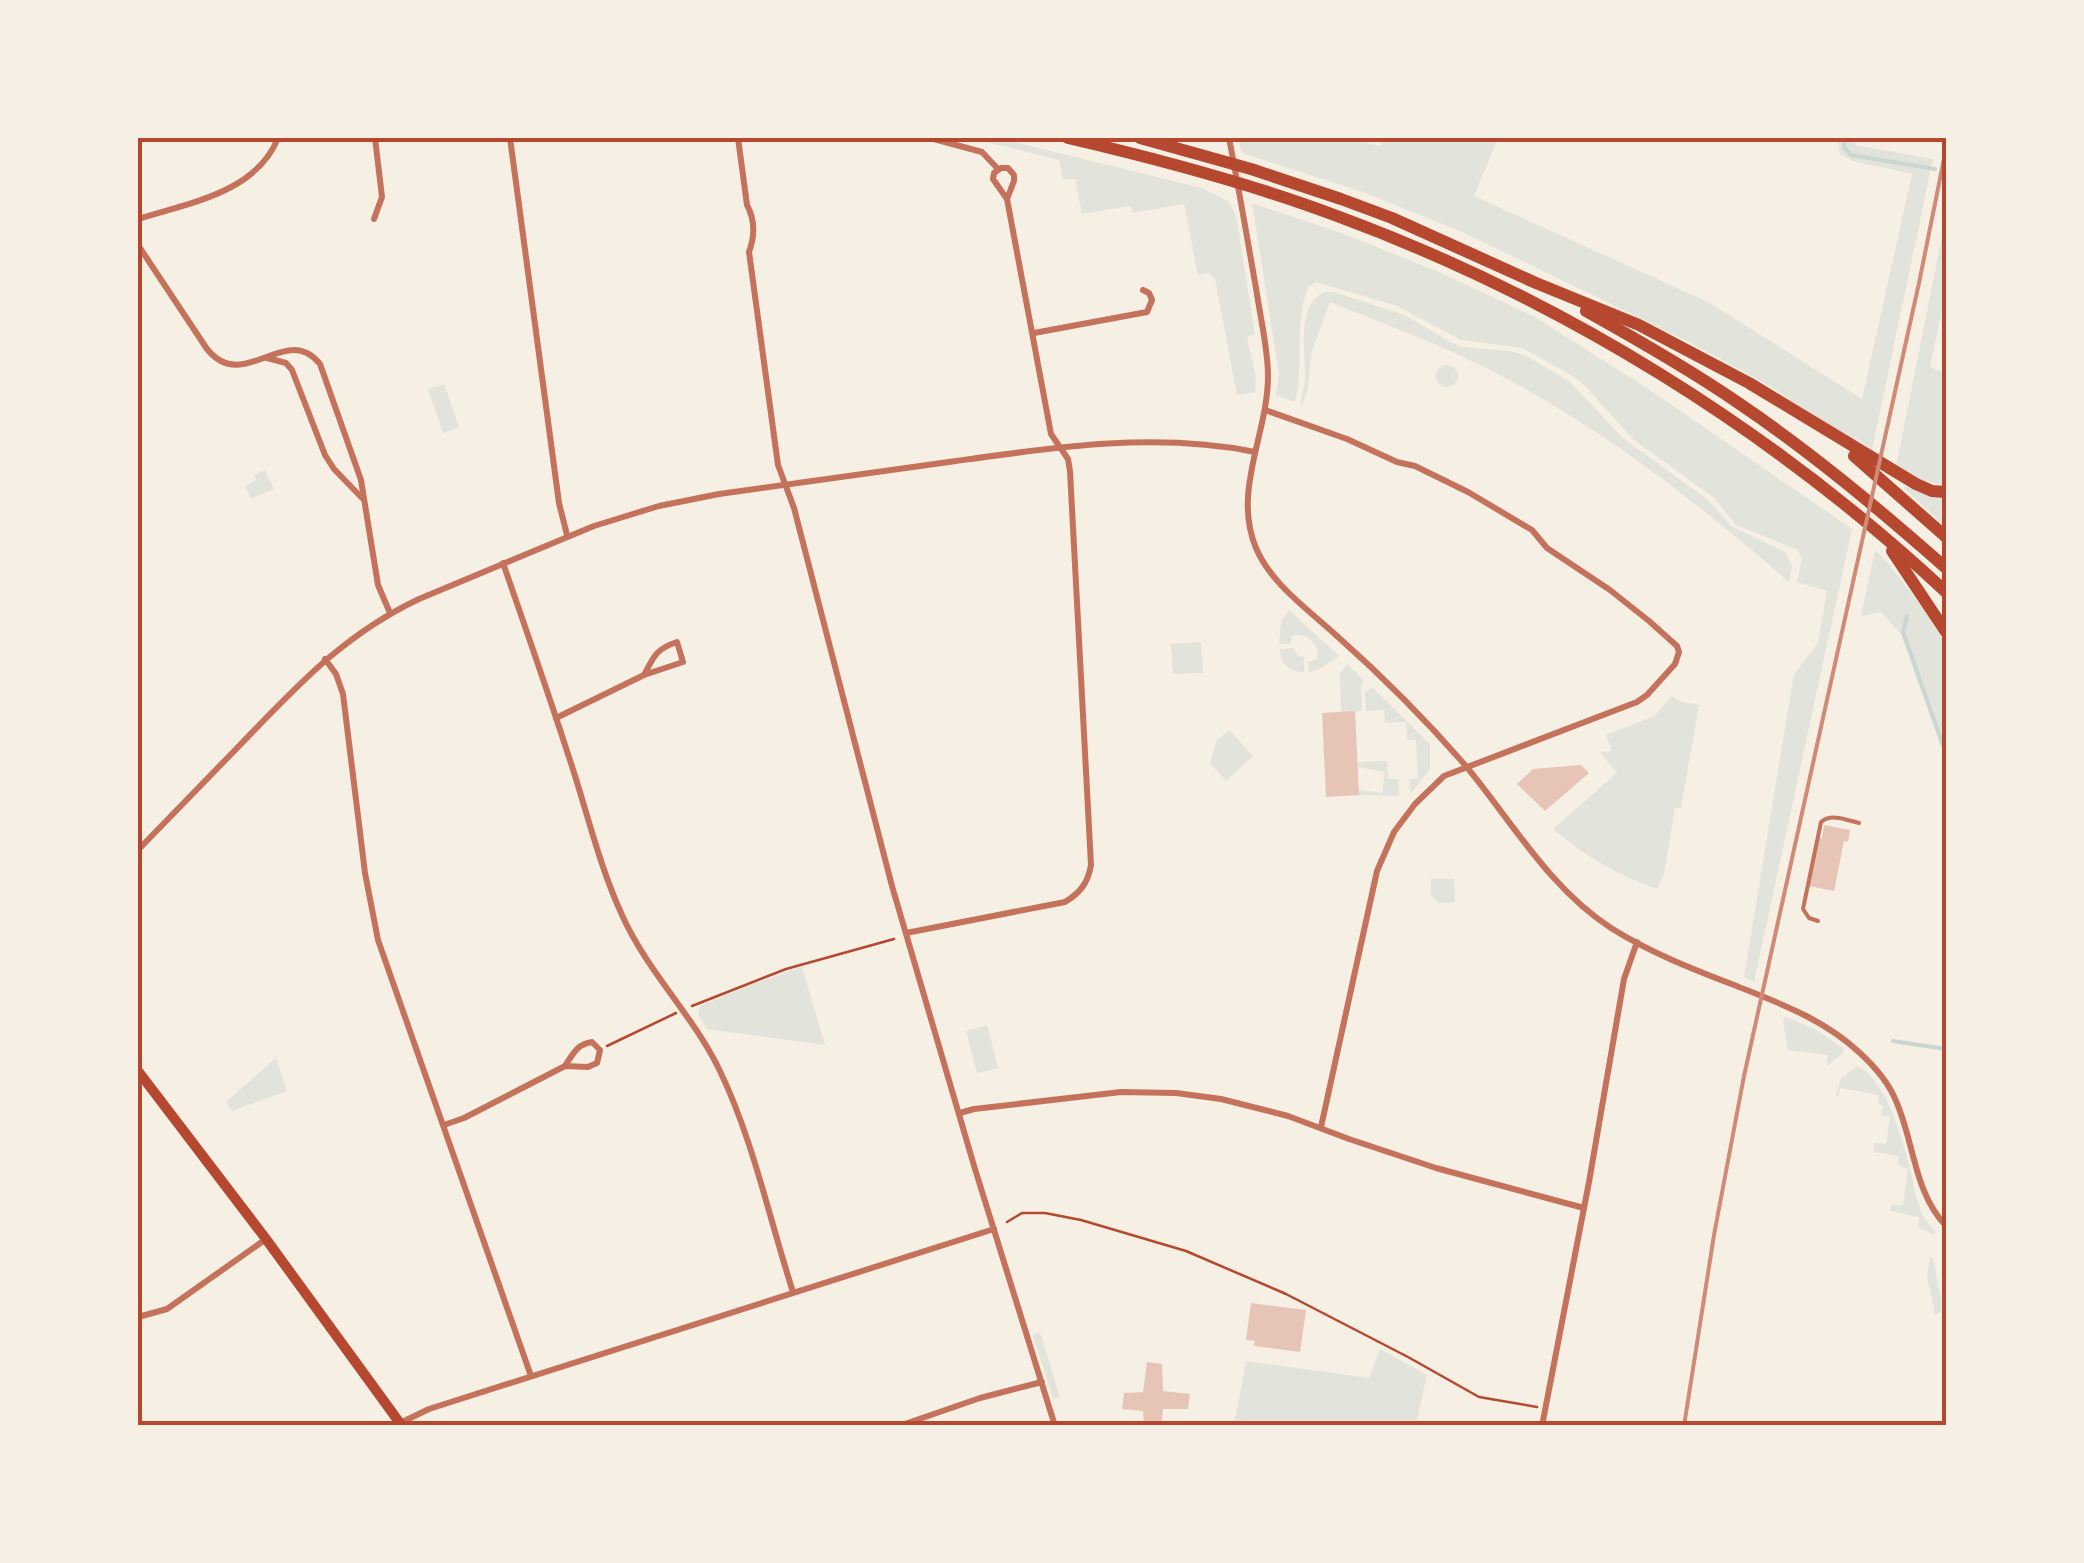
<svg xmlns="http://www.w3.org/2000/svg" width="2084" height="1563" font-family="Karla,sans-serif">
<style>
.green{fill:#e2e4dc}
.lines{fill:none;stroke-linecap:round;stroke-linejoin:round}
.stream{stroke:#c9d6d2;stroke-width:4}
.building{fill:#e6c5b7}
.path{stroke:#b5482f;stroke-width:2.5}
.service{stroke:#c5725c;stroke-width:4}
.minor{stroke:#c5725c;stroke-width:6}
.secondary{stroke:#b5482f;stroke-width:10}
.motorway{stroke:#b5482f;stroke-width:12}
.rail{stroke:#cf8b77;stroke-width:4}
.neatline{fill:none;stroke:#b5482f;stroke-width:4}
</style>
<rect width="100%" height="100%" fill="#f6efe4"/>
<g class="green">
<polygon points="970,138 998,138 1202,188 1228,201 1236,215 1255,335 1247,336 1256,379 1255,392 1237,395 1215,279 1208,273 1198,275 1184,204 1133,213 1130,206 1082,214 1075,179 1063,180 1059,160"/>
<polygon points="1238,138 1345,138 1380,146 1386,138 1498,138 1474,196 1708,302 1862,399 1912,174 1853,161 1840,154 1837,138 1856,138 1855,145 1933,159 1872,450 1856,438 1850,440 1770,386 1693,344 1514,257 1462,232 1366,193 1242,153"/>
<path d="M1252 203 1342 233 1439 272 1535 317 1653 392 1852 529 1754 982 1744 977 1794 674 1818 643 1827 591 1797 582 1802 558 1798 550 1736 525 1713 497 1634 440 1584 385 1571 375 1522 348 1461 340 1397 306 1316 282 1308 287C1294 324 1304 364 1295 402L1276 395 1279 374Z"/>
<polygon points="1946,217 1946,290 1930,367 1946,374 1946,485 1920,480 1896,467"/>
<path d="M1325 292H1334L1405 315 1450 342 1463 347 1510 351 1525 355 1570 382 1623 438 1708 500 1731 526 1785 552 1792 567 1789 582C1697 502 1601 427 1492 371 1440 344 1384 324 1330 302L1311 354 1308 389 1302 405 1300 404C1302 396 1304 388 1305 380 1306 354 1295 305 1325 292Z"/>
<circle cx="1447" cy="376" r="11"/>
<polygon points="444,384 459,427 443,433 428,389"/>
<polygon points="265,470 274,489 251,499 245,486 256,480 254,475"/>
<polygon points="1905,486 1918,491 1946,497 1946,527 1904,488"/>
<polygon points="1875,550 1888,563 1925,611 1946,645 1946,760 1901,634 1881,612 1861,616"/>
<path d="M1289 610 1339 656 1319 669 1309 672 1308 662 1315 660 1318 655C1317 642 1305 632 1292 636L1291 644H1279L1281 621Z"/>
<polygon points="1201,642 1203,673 1173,674 1171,644"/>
<path d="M1293 648 1297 655 1304 657V672C1290 672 1280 664 1280 649Z"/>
<polygon points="1347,664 1364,680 1361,687 1362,711 1341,712 1340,674"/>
<polygon points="1372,687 1430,744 1430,769 1411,793 1409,779 1418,778 1416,740 1407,740 1406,722 1385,723 1384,710 1366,711 1365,693"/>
<path d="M1671 696 1682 702 1699 705 1681 808H1675L1664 873 1657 889C1617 875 1585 856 1553 829L1617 773 1600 752 1612 751 1606 735 1655 716Z"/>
<polygon points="1229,730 1253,756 1226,781 1210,763 1216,742"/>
<polygon points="1387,761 1388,779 1398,779 1399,796 1359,795 1359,790 1382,793 1385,772 1358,767 1358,762"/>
<polygon points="1431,879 1454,879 1455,902 1438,903 1431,895"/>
<polygon points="802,967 825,1045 707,1029 698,1014 700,1006 750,985"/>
<polygon points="1784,1016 1816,1030 1843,1048 1843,1053 1827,1066 1827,1055 1788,1050 1783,1021"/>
<polygon points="987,1025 998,1068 977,1073 966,1031"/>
<polygon points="276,1058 287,1091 232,1111 226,1102"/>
<path d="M1857 1066C1886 1079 1902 1138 1910 1168 1914 1185 1916 1205 1926 1220 1929 1225 1933 1228 1936 1232L1934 1235 1918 1227 1919 1217 1890 1211 1892 1204 1903 1206 1908 1169 1898 1165 1899 1156 1873 1152 1875 1143 1886 1144 1890 1117 1881 1115 1883 1106 1878 1104 1879 1095 1840 1088 1838 1097 1836 1095 1841 1078Z"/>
<polygon points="1930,1257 1933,1259 1941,1298 1941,1312 1935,1315 1927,1276"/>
<polygon points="1040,1332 1060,1397 1053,1399 1033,1335"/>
<polygon points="1380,1349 1427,1375 1416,1425 1234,1425 1246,1361 1369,1378"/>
</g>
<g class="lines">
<g class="stream">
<polyline points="1845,138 1844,147 1851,155 1935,169"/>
<polyline points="1907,616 1903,632 1946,754"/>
<polyline points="1893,1041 1946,1049"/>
</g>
</g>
<g class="building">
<polygon points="1355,711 1359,795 1326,797 1322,713"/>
<polygon points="1581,765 1589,773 1545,811 1517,784 1533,769"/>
<polygon points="1824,825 1850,830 1848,842 1844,841 1834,891 1809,886 1819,838 1822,838"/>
<polygon points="1251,1303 1306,1310 1300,1352 1254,1346 1255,1341 1246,1340"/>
<polygon points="1147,1362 1162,1364 1163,1391 1190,1394 1188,1409 1163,1409 1161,1426 1144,1426 1143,1411 1122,1409 1124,1393 1143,1392"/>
</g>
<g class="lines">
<g class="path">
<polyline points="692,1006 786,969 894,939"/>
<polyline points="607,1046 676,1013"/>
<polyline points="1007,1222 1022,1213 1045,1213 1081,1220 1186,1251 1286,1294 1408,1357 1479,1397 1537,1407"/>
</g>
<path class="service" d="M1818 921 1809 918 1803 909 1821 822C1831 813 1847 820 1859 823"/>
<g class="minor">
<polyline points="510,138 559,503 567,535"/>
<path d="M738 138 747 205C755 220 755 236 749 252L778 465 794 508 892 886 975 1169 1055 1426"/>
<polyline points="930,138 982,152 998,169"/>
<path d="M1229 138C1239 190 1248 242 1257 294 1261 321 1268 349 1268 376 1268 434 1232 491 1256 548 1271 584 1309 610 1337 636 1382 676 1425 719 1465 765 1511 820 1549 888 1611 928 1649 952 1692 969 1734 985 1779 1003 1824 1019 1860 1053 1874 1066 1889 1083 1896 1101 1914 1141 1914 1193 1946 1226"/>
<path d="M138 219C188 203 256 193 278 138"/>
<polyline points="374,219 382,197 375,138"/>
<path d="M138 245 207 349C244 395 286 321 320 364L361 480 378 585 390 613"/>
<polyline points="1034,333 1147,312 1152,300 1149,293 1143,290"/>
<polyline points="267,358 286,363 292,370 325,455 334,469 362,498"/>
<polyline points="1265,410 1347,439 1397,462 1415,466 1468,492 1532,530 1547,548 1610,590 1649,621 1677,646 1679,652 1675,664 1647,695 1637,702 1444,776 1415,804 1394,832 1377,871 1321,1127"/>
<path d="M503 563C528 635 553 706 576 779 590 824 602 872 622 915 647 971 692 1014 719 1069 753 1139 769 1218 793 1292"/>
<polyline points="325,659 336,674 343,694 365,873 378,940 531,1376"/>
<path d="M556 718 644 675 683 662 677 642C656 649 654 656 644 675"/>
<path d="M138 850C172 815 206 780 240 745 297 686 343 635 419 599L594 526 659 506 719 494C798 483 877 472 956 461 1055 447 1156 432 1255 452"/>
<path d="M906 933 1065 902C1080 893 1088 883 1091 865L1070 471 1068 459 1051 434 1007 199 1014 181V175L1008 168H1001L994 173 993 179 1007 199"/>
<polyline points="960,1113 974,1109 1121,1092 1176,1093 1221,1099 1288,1116 1349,1139 1436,1168 1584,1208"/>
<path d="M444 1125 464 1118 565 1066 588 1067 597 1063 600 1050 592 1042C577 1044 573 1054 565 1066"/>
<polyline points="138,1317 167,1309 266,1239"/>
<polyline points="400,1423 429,1409 994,1229"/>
<polyline points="899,1426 980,1398 1042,1382"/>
<polyline points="1542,1426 1589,1182 1624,979 1637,942"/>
</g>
<polyline class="secondary" points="138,1071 266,1239 402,1426"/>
<g class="motorway">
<path d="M1068 138C1158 159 1250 183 1337 216 1562 299 1771 429 1946 592"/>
<polyline points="1140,138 1251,169 1341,199 1392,218 1536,283 1639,325 1749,383 1916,484 1932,491 1946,492"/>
<path d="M1586 311C1638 340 1689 369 1737 402 1811 452 1879 509 1946 568"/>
<polyline points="1854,456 1946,537"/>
<polyline points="1892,551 1946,632"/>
</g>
<polyline class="rail" points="1684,1426 1714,1235 1744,1076 1919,283 1946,149"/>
</g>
<rect width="2084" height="1563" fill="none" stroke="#f6efe4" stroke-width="280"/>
<rect x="140" y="140" width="1804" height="1283" class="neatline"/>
</svg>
